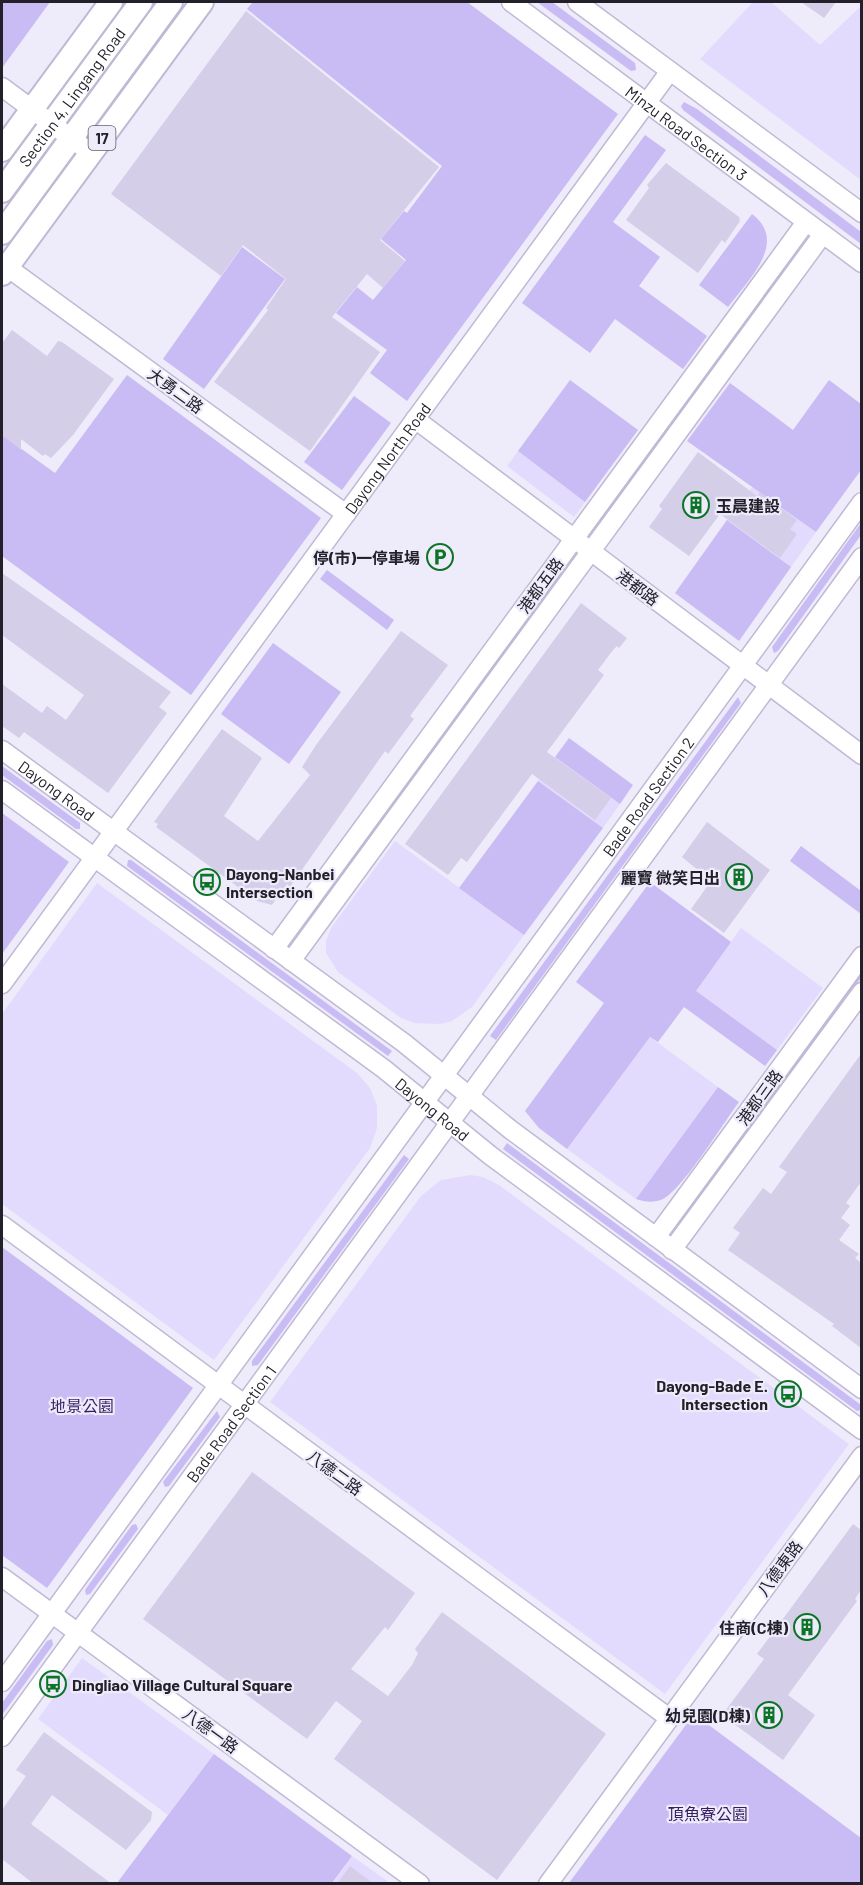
<svg xmlns="http://www.w3.org/2000/svg" width="863" height="1885" font-family="Barlow,'Noto Sans TC',sans-serif">
<style>
.built{fill:#e3dbfe}
.green{fill:#c9bbf3}
.building{fill:#d4cee9}
.lines{fill:none;stroke-linecap:round;stroke-linejoin:round}
.minor-casing{stroke:#bfb9d4;stroke-width:21}
.major-casing{stroke:#bfb9d4;stroke-width:26}
.minor{stroke:#fff;stroke-width:18}
.major{stroke:#fff;stroke-width:22}
.labels{text-anchor:middle;dominant-baseline:central;stroke-width:4.5;stroke-linejoin:round;paint-order:stroke}
.shield{fill:#eeebfb;stroke:#605d69;stroke-width:1.5}
.shield-label{font-size:15px;font-weight:bold;fill:#23202a}
.street-label{font-size:16px;fill:#23202a;stroke:#eeebfb}
.poi-label{font-size:16px;font-weight:bold;fill:#23202a;stroke:#eeebfb;text-anchor:end}
.park-label{font-size:16px;fill:#361d61;stroke:#eeebfb}
</style>
<rect width="100%" height="100%" fill="#eeebfb"/>
<g class="built">
<polygon points="751,2 771,2 820,45 860,7 861,9 861,180 700,59 752,3"/>
<polygon points="518,451 585,502 574,517 507,466"/>
<polygon points="753,486 816,532 791,567 727,520"/>
<polygon points="555,757 620,804 603,828 538,781"/>
<polygon points="395,841 524,935 472,1007 452,1021 440,1024 415,1023 401,1018 338,972 326,953 326,941 331,928"/>
<polygon points="97,883 357,1073 370,1088 377,1105 377,1128 370,1148 214,1360 2,1204 2,1014"/>
<polygon points="741,928 823,988 777,1050 695,991"/>
<polygon points="650,1037 718,1087 636,1199 567,1149"/>
<polygon points="470,1175 483,1177 499,1185 849,1444 665,1694 270,1402 421,1196 441,1180"/>
<polygon points="82,1658 214,1754 168,1815 38,1719"/>
<polygon points="352,1856 390,1883 332,1884"/>
</g>
<g class="green">
<polygon points="2,2 50,2 2,68"/>
<polygon points="253,2 467,2 618,114 407,401 370,373 387,350 336,313 357,287 373,300 406,260 381,239 404,211 407,213 442,166 247,9"/>
<polygon points="537,2 552,2 635,63 636,70 631,71"/>
<polygon points="684,102 697,109 861,232 861,244 683,110 681,106"/>
<polygon points="645,135 666,150 613,222 660,257 639,286 707,336 683,369 615,319 590,353 522,303"/>
<path d="M752 214C789 242 748 280 728 307L699 285Z"/>
<polygon points="242,247 285,279 204,389 163,359"/>
<polygon points="783,269 786,271 602,522 599,521"/>
<polygon points="127,375 321,518 191,695 2,556 2,435 55,473"/>
<polygon points="570,380 638,430 585,502 518,451"/>
<polygon points="829,380 861,404 861,470 816,532 687,441 730,383 793,430"/>
<polygon points="354,396 391,423 342,490 304,462"/>
<polygon points="727,520 791,567 739,641 675,593"/>
<polygon points="861,523 861,535 778,651 774,653 772,647"/>
<polygon points="563,568 567,570 307,925 304,924"/>
<polygon points="327,570 394,620 387,630 320,579"/>
<polygon points="273,643 341,692 289,764 221,714"/>
<polygon points="738,697 741,703 496,1040 490,1036"/>
<polygon points="569,738 633,785 620,804 555,757"/>
<polygon points="2,766 80,823 80,829 76,829 2,775"/>
<polygon points="538,781 603,828 524,935 459,888"/>
<polygon points="2,813 69,862 2,954"/>
<polygon points="801,846 861,891 861,914 790,861"/>
<polygon points="128,860 131,860 392,1051 388,1056 127,866"/>
<polygon points="650,882 731,942 696,991 777,1050 765,1066 684,1007 658,1042 650,1037 567,1149 539,1128 525,1111 604,1003 576,982"/>
<polygon points="861,970 861,978 687,1215 684,1215"/>
<path d="M718 1087 739 1102C724 1122 682 1190 663 1199 654 1203 645 1202 636 1199Z"/>
<polygon points="507,1143 861,1405 861,1410 857,1411 503,1149"/>
<polygon points="404,1155 409,1159 258,1365 252,1366 252,1361"/>
<polygon points="2,1247 193,1388 47,1588 2,1555"/>
<polygon points="217,1411 220,1417 169,1486 165,1487 163,1482"/>
<polygon points="136,1524 138,1529 90,1594 86,1595 85,1590 132,1525"/>
<polygon points="52,1639 53,1645 2,1715 2,1703 47,1641"/>
<polygon points="694,1714 861,1838 861,1883 569,1883"/>
<polygon points="214,1754 352,1856 332,1883 117,1883"/>
</g>
<g class="building">
<polygon points="801,2 836,2 824,18"/>
<polygon points="246,11 439,167 380,240 405,261 383,288 367,274 332,317 380,352 310,451 214,382 268,310 266,308 286,279 243,245 221,276 111,194"/>
<polygon points="666,163 739,217 740,221 725,243 722,240 698,273 626,220 649,188 647,185"/>
<polygon points="12,330 47,356 58,341 62,342 114,379 73,435 51,458 45,454 43,456 21,439 21,450 2,435 2,343"/>
<polygon points="698,452 757,496 760,492 797,520 790,529 797,534 780,558 720,514 689,556 649,527 662,509 659,506"/>
<polygon points="2,573 171,692 159,707 167,713 108,793 24,732 19,738 2,726 2,684 42,713 47,706 66,720 84,695 2,635"/>
<polygon points="581,603 627,638 619,648 617,646 613,650 598,670 604,675 547,752 611,798 595,820 532,774 467,862 461,858 448,875 405,844"/>
<polygon points="401,631 448,665 410,716 414,719 388,754 385,751 290,887 287,884 272,905 257,901 156,827 158,824 154,822 222,729 262,758 224,816 258,841 310,775 302,767 316,745"/>
<polygon points="707,822 770,870 724,933 691,909 711,881 682,857"/>
<polygon points="861,1054 861,1182 846,1203 850,1206 841,1218 850,1225 839,1240 859,1254 855,1258 861,1263 861,1348 832,1326 834,1324 728,1250 740,1233 733,1228 763,1188 771,1194 784,1176 787,1172 779,1167"/>
<polygon points="252,1472 415,1593 388,1630 385,1627 351,1669 388,1696 412,1665 418,1653 415,1649 442,1612 606,1734 497,1880 334,1759 362,1721 336,1701 307,1739 143,1619"/>
<polygon points="853,1524 861,1530 861,1590 855,1599 857,1601 788,1695 815,1715 783,1760 722,1715 764,1659 757,1654"/>
<polygon points="44,1732 152,1812 151,1820 126,1850 52,1795 31,1824 112,1884 34,1884 2,1859 2,1810 26,1776 16,1770"/>
<polygon points="350,1866 374,1884 337,1884"/>
</g>
<g class="lines">
<defs>
<g id="minor">
<path id="s1" d="M511 2 862 263"/>
<polyline points="577,2 862,213"/>
<polyline points="2,87 91,153"/>
<polyline points="7,267 346,514"/>
<polyline points="415,419 862,755"/>
<path id="s2" d="M2 750 404 1043 511 1130 862 1389"/>
<path id="s3" d="M2 790 384 1069 491 1156 862 1430"/>
<polyline points="274,949 806,222"/>
<polyline points="291,961 823,234"/>
<path id="s4" d="M2 984 670 71"/>
<polyline points="2,1225 669,1718"/>
<polyline points="656,1237 862,956"/>
<polyline points="672,1250 862,992"/>
<polyline points="2,1577 420,1884"/>
<path id="s5" d="M2 1682 862 502"/>
<path id="s6" d="M2 1737 862 557"/>
<polyline points="548,1884 862,1456"/>
</g>
<g id="major">
<polyline points="2,150 111,2"/>
<path id="s7" d="M2 191 141 2"/>
<polyline points="2,233 171,2"/>
<polyline points="2,274 202,2"/>
</g>
</defs>
<use href="#minor" class="minor-casing"/>
<use href="#major" class="major-casing"/>
<use href="#minor" class="minor"/>
<use href="#major" class="major"/>
</g>
<defs>
<symbol id="building-ring" viewBox="-11 -11 22 22"><circle r="9.5" fill="#eeebfb" stroke="#0b7426" stroke-width="1.5"/><path d="M-4-6H4V6H1V3H-1V6H-4ZM-2.5-4.3h1.7v1.8h-1.7ZM.8-4.3h1.7v1.8H.8ZM-2.5-1h1.7V.8h-1.7ZM.8-1h1.7V.8H.8Z" fill="#0b7426"/></symbol>
<symbol id="parking-ring" viewBox="-11 -11 22 22"><circle r="9.5" fill="#eeebfb" stroke="#0b7426" stroke-width="1.5"/><path d="M-3.5-5.5H1a3.5 3.5 0 0 1 0 7H-1V5.5H-3.5ZM-1-3.4V-.6H.8a1.4 1.4 0 0 0 0-2.8Z" fill="#0b7426"/></symbol>
<symbol id="bus-ring" viewBox="-11 -11 22 22"><circle r="9.5" fill="#eeebfb" stroke="#0b7426" stroke-width="1.5"/><path d="M-5-6H5V4H4V6H2V4H-2V6H-4V4H-5ZM-3.5-4V0h7V-4ZM-3.5 1.2v1.5H-2V1.2ZM2 1.2v1.5H3.5V1.2Z" fill="#0b7426"/></symbol>
</defs>
<g fill-rule="evenodd">
<use href="#building-ring" x="681" y="490" width="30" height="30"/>
<use href="#parking-ring" x="425" y="542" width="30" height="30"/>
<use href="#building-ring" x="724" y="862" width="30" height="30"/>
<use href="#bus-ring" x="192" y="867" width="30" height="30"/>
<use href="#bus-ring" x="773" y="1379" width="30" height="30"/>
<use href="#building-ring" x="792" y="1612" width="30" height="30"/>
<use href="#bus-ring" x="38" y="1669" width="30" height="30"/>
<use href="#building-ring" x="754" y="1700" width="30" height="30"/>
</g>
<g class="labels">
<rect class="shield" x="88.5" y="126" width="27" height="24" rx="4.5"/>
<g class="shield-label">
<text x="102" y="138">17</text>
</g>
<g class="street-label">
<text stroke="none"><textPath href="#s7" startOffset="117">Section 4, Lingang Road</textPath></text>
<text stroke="none"><textPath href="#s1" startOffset="219">Minzu Road Section 3</textPath></text>
<text transform="translate(176 390) rotate(36)">大勇二路</text>
<text stroke="none"><textPath href="#s4" startOffset="652">Dayong North Road</textPath></text>
<text transform="translate(540 585) rotate(-54)">港都五路</text>
<text transform="translate(638 587) rotate(37)">港都路</text>
<text stroke="none"><textPath href="#s2" startOffset="68">Dayong Road</textPath></text>
<text stroke="none"><textPath href="#s5" startOffset="1096">Bade Road Section 2</textPath></text>
<text transform="translate(759 1097) rotate(-54)">港都三路</text>
<text stroke="none"><textPath href="#s3" startOffset="536">Dayong Road</textPath></text>
<text stroke="none"><textPath href="#s6" startOffset="388">Bade Road Section 1</textPath></text>
<text transform="translate(335 1472) rotate(36)">八德二路</text>
<text transform="translate(779 1568) rotate(-54)">八德東路</text>
<text transform="translate(211 1730) rotate(36)">八德一路</text>
</g>
<g class="poi-label">
<text x="716" y="505" text-anchor="start">玉晨建設</text>
<text x="420" y="557">停(市)一停車場</text>
<text x="226" y="873" text-anchor="start">Dayong-Nanbei<tspan x="226" dy="18">Intersection</tspan></text>
<text x="720" y="877">麗寶 微笑日出</text>
<text x="768" y="1385">Dayong-Bade E.<tspan x="768" dy="18">Intersection</tspan></text>
<text x="788" y="1627">住商(C棟)</text>
<text x="72" y="1684" text-anchor="start">Dingliao Village Cultural Square</text>
<text x="750" y="1715">幼兒園(D棟)</text>
</g>
<g class="park-label">
<text x="82" y="1405">地景公園</text>
<text x="708" y="1813">頂魚寮公園</text>
</g>
</g>
<rect width="863" height="1885" fill="none" stroke="#23202a" stroke-width="6"/>
</svg>
